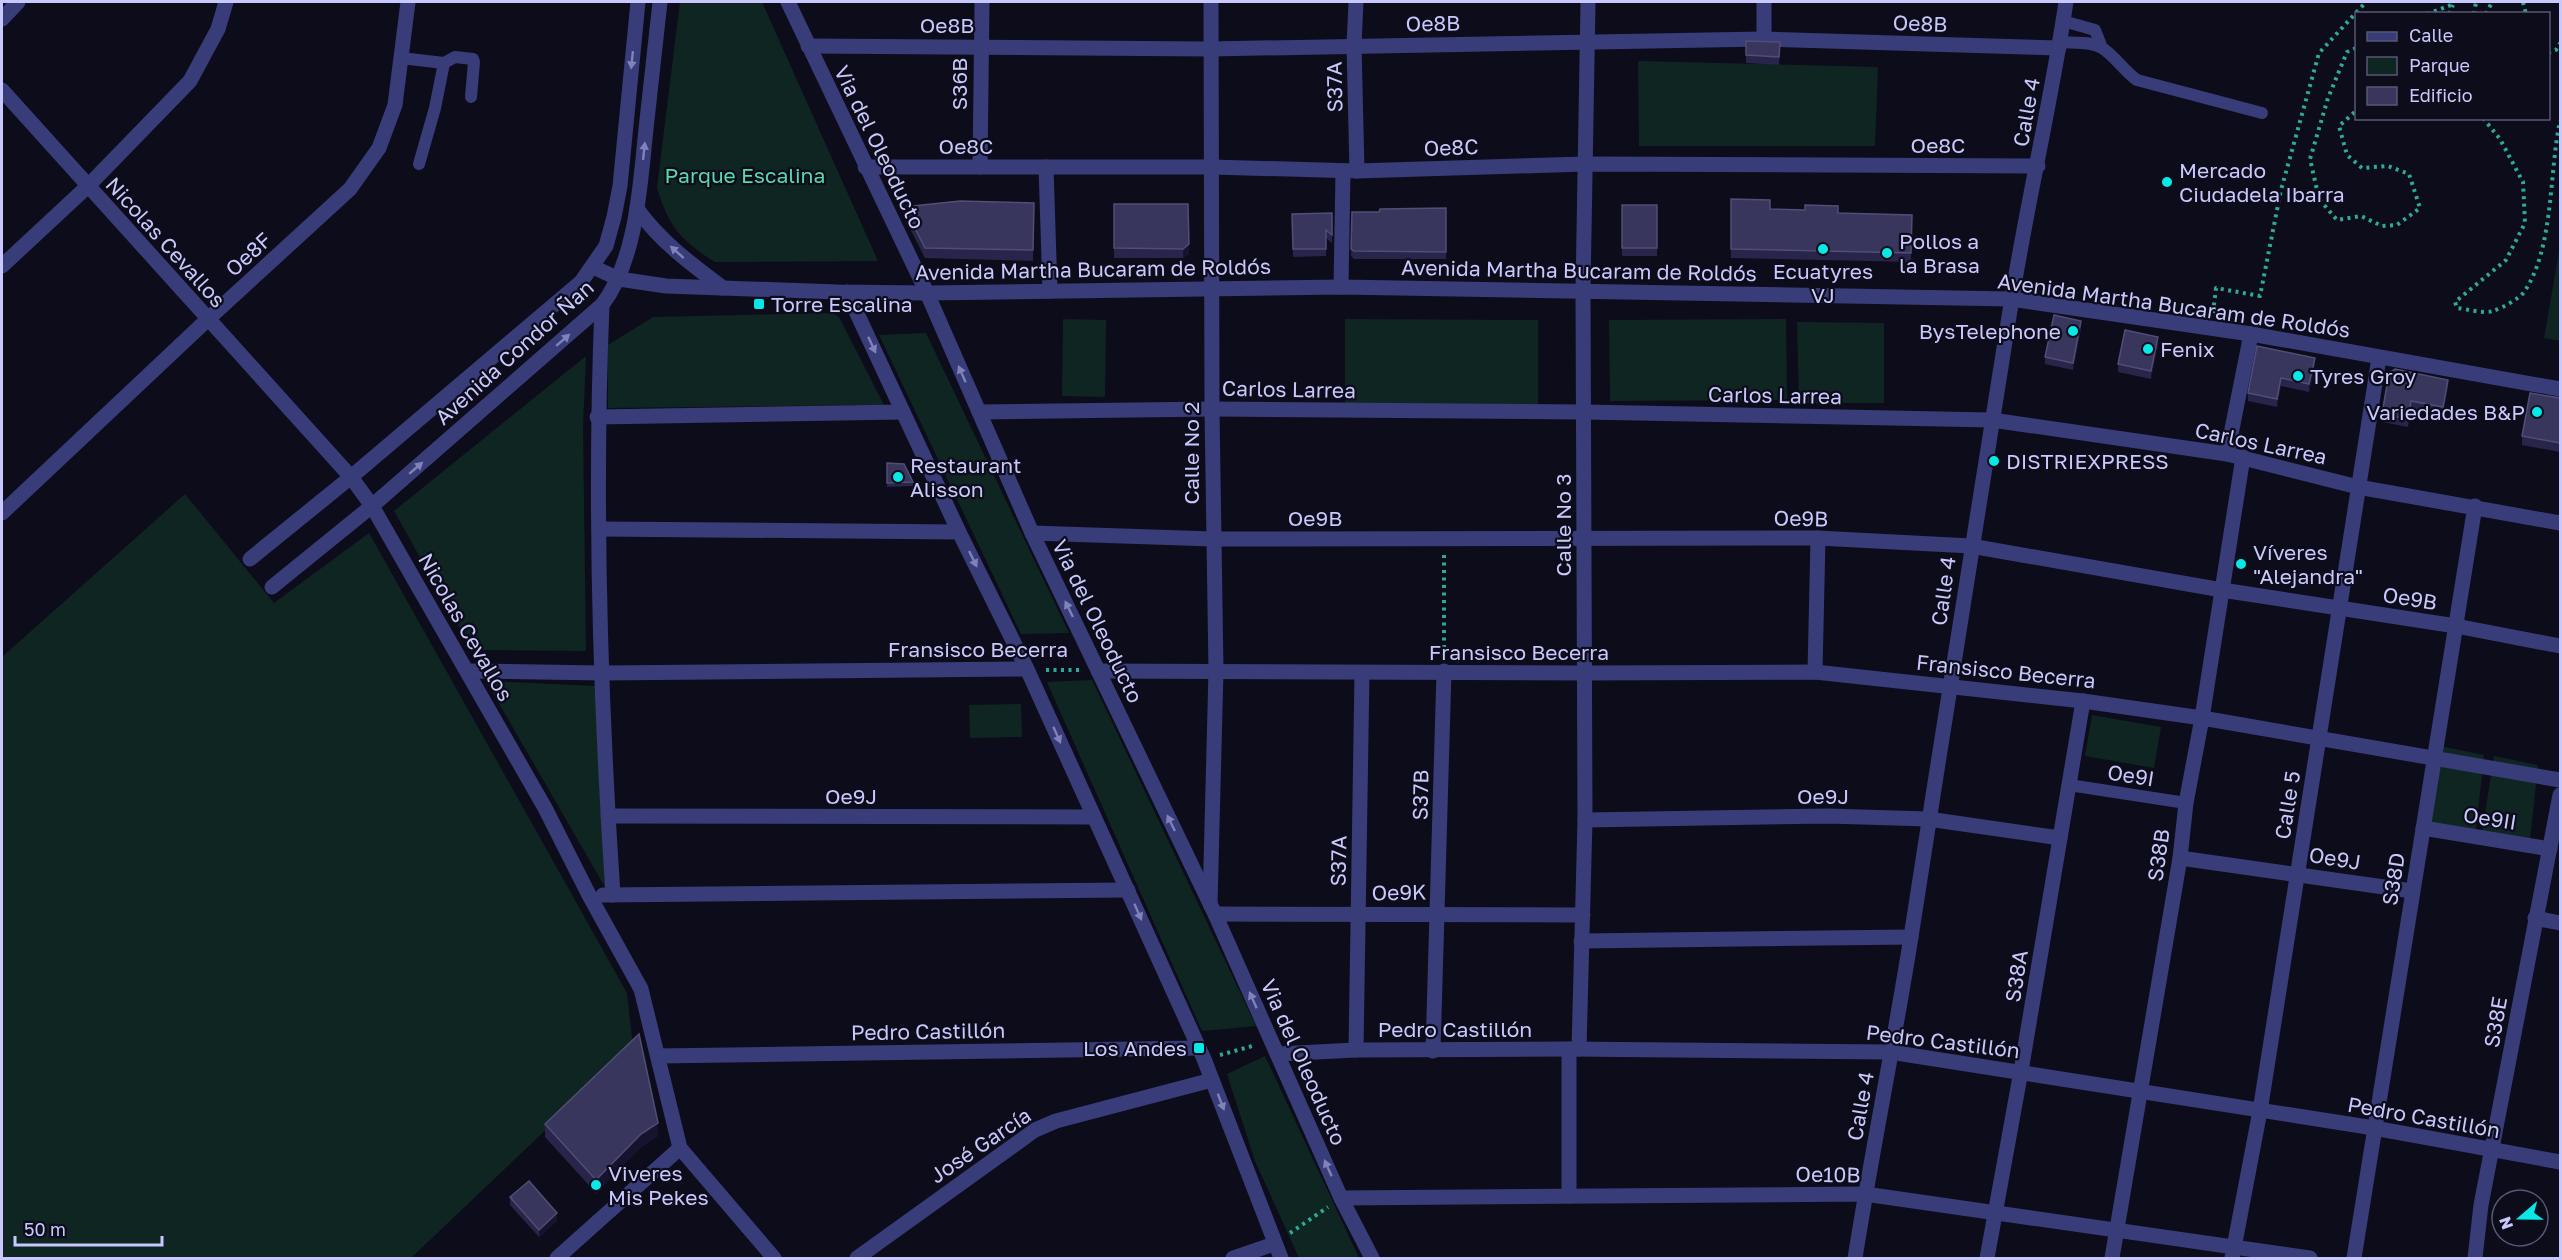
<svg xmlns="http://www.w3.org/2000/svg" width="2562" height="1260" font-family="'Golos Text',sans-serif">
<style>
.green{fill:#0f2522}
.lines{fill:none;stroke-linecap:round;stroke-linejoin:round}
.path{stroke:#30a994;stroke-width:4;stroke-dasharray:3 4.5;stroke-linecap:butt}
.service{stroke:#383c79;stroke-width:12}
.minor{stroke:#383c79;stroke-width:15}
.tertiary{stroke:#383c79;stroke-width:15}
.wall{fill:#28244a}
.shaded-wall{fill:#16132f}
.building{fill:#39365d;stroke:#504d76;stroke-width:1.5}
.oneway{fill:#8082bb}
.poi-dot{fill:#08e9e7;stroke:#0d0c1b;stroke-width:2}
.labels{text-anchor:middle;dominant-baseline:central;stroke-width:4.5;stroke-linejoin:round;paint-order:stroke}
.street-label{font-size:21px;fill:#c8c8fd;stroke:#0d0c1b}
.poi-label{font-size:21px;fill:#c8c8fd;stroke:#0d0c1b;text-anchor:start}
.park-label{font-size:21px;fill:#58d9ab;stroke:#0d0c1b}
</style>
<rect width="100%" height="100%" fill="#0d0c1b"/>
<g class="green">
<path d="M680 2H762L878 261 715 262C682 242 667 225 657 187Z"/>
<polygon points="1638,61 1878,67 1875,146 1639,146"/>
<polygon points="2560,246 2560,341 2544,338"/>
<polygon points="833,313 839,317 884,405 608,408 608,345 653,317"/>
<polygon points="1063,319 1106,320 1105,397 1062,396"/>
<polygon points="1345,319 1538,320 1538,405 1345,404"/>
<polygon points="1786,319 1787,400 1610,401 1609,320"/>
<polygon points="1797,322 1884,323 1884,403 1799,403"/>
<polygon points="926,333 1069,633 1070,633 1021,634 879,335"/>
<polygon points="586,356 583,427 586,651 472,650 394,511"/>
<polygon points="185,494 274,603 369,533 627,993 633,1047 411,1258 2,1258 2,657"/>
<polygon points="1092,680 1256,1026 1202,1031 1047,682"/>
<polygon points="486,681 597,686 605,887"/>
<polygon points="1021,704 1022,737 970,738 969,705"/>
<polygon points="2092,715 2161,727 2154,768 2085,756"/>
<polygon points="2440,746 2484,755 2476,830 2428,823"/>
<polygon points="2494,756 2538,765 2530,840 2482,833"/>
<polygon points="1265,1056 1359,1258 1299,1258 1255,1161 1227,1074"/>
</g>
<g class="lines">
<g class="path">
<polyline points="2523,2 2526,14"/>
<polyline points="2427,14 2454,4"/>
<polyline points="2449,14 2453,5"/>
<polyline points="2474,14 2476,2"/>
<polyline points="2486,14 2492,2"/>
<polyline points="2356,48 2347,52 2328,98 2310,159 2319,199 2337,220 2361,216 2382,226 2397,225 2420,208 2409,174 2388,166 2362,168 2347,155 2339,126 2356,111"/>
<polyline points="2548,53 2556,50 2560,43"/>
<path d="M2483 118 2500 139 2523 182 2525 223 2506 260 2455 302 2457 308C2467 309 2484 314 2493 311 2502 308 2519 299 2524 292 2554 249 2549 172 2560 121"/>
<polyline points="2213,313 2216,288 2260,296 2281,190 2319,53 2366,2"/>
<polyline points="1444,555 1444,655"/>
<polyline points="1046,670 1081,670"/>
<polyline points="1220,1055 1256,1045"/>
<polyline points="1290,1233 1328,1207"/>
</g>
<g class="service">
<polyline points="2063,21 2095,30 2102,48"/>
<path d="M2060 42C2073 43 2091 41 2102 48 2114 55 2123 70 2137 80L2262 113"/>
<polyline points="401,58 444,63"/>
<polyline points="419,164 435,108 444,63 455,57 473,59 474,62 471,97"/>
<polyline points="2069,785 2186,803"/>
</g>
<g class="minor">
<polyline points="788,2 927,293"/>
<polyline points="1356,2 1354,45 1357,171"/>
<polyline points="1764,2 1764,39"/>
<polyline points="2,19 18,2"/>
<polyline points="808,46 1209,49 1764,39 2059,48"/>
<polyline points="865,167 1211,167 1357,171 1585,164 2038,166"/>
<polyline points="980,167 982,2"/>
<polyline points="1046,167 1050,291"/>
<polyline points="2,266 88,186 190,81 218,29 226,2"/>
<polyline points="1341,287 1343,171"/>
<path d="M602 305C594 501 600 700 613 895"/>
<polyline points="979,412 1212,409 1584,412 1992,420 2227,454 2358,487 2560,523"/>
<polyline points="597,417 903,412"/>
<polyline points="2227,454 2251,334"/>
<polyline points="2,513 208,319 350,189 379,148 395,105 408,2"/>
<polyline points="599,529 959,532"/>
<polyline points="1032,533 1213,539 1818,538 1971,546 2222,590 2456,626 2560,646"/>
<polyline points="250,559 351,477"/>
<polyline points="272,587 372,506 545,808 589,895 641,989 680,1148 774,1258"/>
<polyline points="468,671 603,673 1027,669"/>
<polyline points="1098,671 1585,673 1815,672 2083,701 2202,718 2560,780"/>
<polyline points="1815,672 1818,538"/>
<polyline points="608,816 1093,817"/>
<polyline points="1585,820 1828,816 1928,819 2060,838"/>
<polyline points="2423,828 2550,849"/>
<polyline points="2180,858 2412,891"/>
<polyline points="603,895 1128,890"/>
<polyline points="1210,904 1216,671 1212,409 1211,2"/>
<polyline points="1215,914 1583,915"/>
<polyline points="2535,918 2560,923"/>
<polyline points="1581,941 1911,937"/>
<polyline points="1569,1049 1569,1196"/>
<polyline points="1579,1049 1585,820 1583,290 1588,2"/>
<polyline points="1356,1050 1362,673"/>
<polyline points="1433,1051 1444,671"/>
<polyline points="1277,1054 1356,1050 1569,1049 1890,1052 2374,1128 2560,1162"/>
<polyline points="658,1056 1199,1048"/>
<polyline points="1341,1198 1865,1194 2310,1258"/>
<polyline points="557,1258 680,1148"/>
<polyline points="857,1258 1035,1130 1056,1121 1212,1080"/>
<polyline points="1233,1258 1274,1244"/>
<path d="M1855 1258C1872 1151 1894 1044 1911 937 1944 726 1976 515 2011 304 2027 203 2051 103 2066 2"/>
<polyline points="1987,1258 2021,1071 2083,701"/>
<polyline points="2112,1258 2180,858 2186,803 2202,718 2243,457"/>
<polyline points="2232,1258 2260,1111 2379,358"/>
<polyline points="2354,1258 2475,506"/>
<polyline points="2475,1258 2481,1205 2560,795"/>
</g>
<g class="tertiary">
<path d="M2 90 351 477 372 506 602 305C637 259 640 185 646 129 651 87 655 44 660 2"/>
<path d="M637 209C660 241 691 264 723 288"/>
<polyline points="593,267 619,279 666,286 838,292 927,293 1341,287 2011,299 2251,334 2560,389"/>
<polyline points="847,292 959,532 1027,669 1204,1059 1281,1258"/>
<polyline points="927,293 1032,533 1215,914 1341,1198 1372,1258"/>
<polyline points="351,477 581,282 606,246 614,217 620,186 638,2"/>
</g>
</g>
<g class="wall">
<polygon points="1780,49 1779,65 1746,63 1746,55"/>
<polygon points="1731,199 1770,209 1838,213 1912,215 1911,262 1731,258"/>
<polygon points="1034,203 1033,261 925,258 904,217 904,207"/>
<polygon points="1114,204 1188,204 1189,254 1183,258 1114,258"/>
<rect x="1622" y="205" width="35" height="51"/>
<polygon points="1446,208 1446,259 1354,259 1351,256 1352,212 1379,212"/>
<polygon points="1332,213 1332,243 1326,238 1326,256 1293,257 1292,214"/>
<polygon points="2081,329 2073,370 2045,364 2045,357"/>
<polygon points="2158,345 2151,379 2118,372 2118,364"/>
<polygon points="2257,346 2315,366 2309,392 2281,386 2277,407 2248,401 2248,393"/>
<polygon points="2389,373 2448,388 2443,414 2411,409 2408,427 2382,422 2382,414"/>
<polygon points="2560,398 2560,452 2522,445 2522,436"/>
<polygon points="887,463 913,482 913,486 887,487"/>
<polygon points="545,1124 658,1136 641,1147 596,1193 545,1137"/>
<polygon points="510,1197 557,1221 539,1237 510,1205"/>
</g>
<g class="shaded-wall">
<polygon points="1189,244 1189,254 1183,258 1183,249"/>
<polygon points="2081,321 2081,329 2073,370 2073,363"/>
<polygon points="2158,337 2158,345 2151,379 2151,371"/>
<polygon points="2315,358 2315,366 2309,392 2309,384"/>
<polygon points="2281,378 2281,386 2277,407 2277,399"/>
<polygon points="2448,380 2448,388 2443,414 2443,407"/>
<polygon points="2411,401 2411,409 2408,427 2408,419"/>
<polygon points="658,1123 658,1136 641,1147 596,1193 596,1180 641,1134"/>
<polygon points="557,1213 557,1221 539,1237 539,1230"/>
</g>
<g class="building">
<polygon points="1746,41 1780,42 1779,57 1746,55"/>
<polygon points="1731,199 1770,200 1770,209 1805,210 1805,205 1838,206 1838,213 1912,215 1911,253 1731,249"/>
<polygon points="960,201 1034,203 1033,250 925,248 904,207"/>
<polygon points="1114,204 1188,204 1189,244 1183,249 1114,248"/>
<rect x="1622" y="205" width="35" height="43"/>
<polygon points="1446,208 1446,252 1354,251 1351,249 1352,212 1379,212 1380,209"/>
<polygon points="1332,213 1332,235 1326,230 1326,249 1293,249 1292,214"/>
<polygon points="2054,315 2081,321 2073,363 2045,357"/>
<polygon points="2125,330 2158,337 2151,371 2118,364"/>
<polygon points="2257,346 2315,358 2309,384 2281,378 2277,399 2248,393"/>
<polygon points="2395,369 2448,380 2443,407 2411,401 2408,419 2382,414 2389,373"/>
<polygon points="2530,393 2560,398 2560,443 2522,436"/>
<polygon points="887,463 904,464 913,482 887,483"/>
<polygon points="639,1034 658,1123 641,1134 596,1180 545,1124"/>
<polygon points="529,1181 557,1213 539,1230 510,1197"/>
</g>
<defs><path id="oneway-solid" d="M-6-.8H1V-3.2L6.5 0L1 3.2V.8H-6Z" transform="scale(1.5)"/></defs>
<g class="oneway">
<use href="#oneway-solid" transform="translate(632 60) rotate(96)"/>
<use href="#oneway-solid" transform="translate(644 151) rotate(-84)"/>
<use href="#oneway-solid" transform="translate(677 252) rotate(-138)"/>
<use href="#oneway-solid" transform="translate(563 340) rotate(-41)"/>
<use href="#oneway-solid" transform="translate(872 345) rotate(65)"/>
<use href="#oneway-solid" transform="translate(962 374) rotate(-114)"/>
<use href="#oneway-solid" transform="translate(416 468) rotate(-41)"/>
<use href="#oneway-solid" transform="translate(973 559) rotate(64)"/>
<use href="#oneway-solid" transform="translate(1069 609) rotate(-116)"/>
<use href="#oneway-solid" transform="translate(1057 735) rotate(66)"/>
<use href="#oneway-solid" transform="translate(1171 823) rotate(-116)"/>
<use href="#oneway-solid" transform="translate(1138 912) rotate(66)"/>
<use href="#oneway-solid" transform="translate(1253 1000) rotate(-114)"/>
<use href="#oneway-solid" transform="translate(1221 1102) rotate(69)"/>
<use href="#oneway-solid" transform="translate(1328 1168) rotate(-114)"/>
</g>
<g class="poi-dot">
<circle cx="2167" cy="182" r="6"/>
<circle cx="1823" cy="249" r="6"/>
<circle cx="1887" cy="253" r="6"/>
<rect x="753" y="298" width="12" height="12" rx="3"/>
<circle cx="2073" cy="331" r="6"/>
<circle cx="2148" cy="349" r="6"/>
<circle cx="2298" cy="376" r="6"/>
<circle cx="2537" cy="412" r="6"/>
<circle cx="1994" cy="461" r="6"/>
<circle cx="898" cy="477" r="6"/>
<circle cx="2241" cy="564" r="6"/>
<rect x="1193" y="1042" width="12" height="12" rx="3"/>
<circle cx="596" cy="1185" r="6"/>
</g>
<g class="labels">
<g class="street-label">
<text transform="translate(1433 23) rotate(-1)">Oe8B</text>
<text transform="translate(1920 23) rotate(2)">Oe8B</text>
<text x="947" y="25">Oe8B</text>
<text transform="translate(959 84) rotate(-90)">S36B</text>
<text transform="translate(1334 87) rotate(-91)">S37A</text>
<text transform="translate(2026 112) rotate(-80)">Calle 4</text>
<text x="1938" y="145">Oe8C</text>
<text x="966" y="146">Oe8C</text>
<text transform="translate(880 147) rotate(64)">Via del Oleoducto</text>
<text transform="translate(1451 147) rotate(-2)">Oe8C</text>
<text transform="translate(166 242) rotate(48)">Nicolas Cevallos</text>
<text transform="translate(248 254) rotate(-42)">Oe8F</text>
<text transform="translate(1093 269) rotate(-1)">Avenida Martha Bucaram de Roldós</text>
<text transform="translate(1579 270) rotate(1)">Avenida Martha Bucaram de Roldós</text>
<text transform="translate(2174 305) rotate(8)">Avenida Martha Bucaram de Roldós</text>
<text transform="translate(514 352) rotate(-42)">Avenida Condor Ñan</text>
<text transform="translate(1289 389) rotate(1)">Carlos Larrea</text>
<text transform="translate(1775 395) rotate(1)">Carlos Larrea</text>
<text transform="translate(2261 443) rotate(12)">Carlos Larrea</text>
<text transform="translate(1191 453) rotate(-90)">Calle No 2</text>
<text x="1315" y="518">Oe9B</text>
<text transform="translate(1801 518) rotate(1)">Oe9B</text>
<text transform="translate(1563 525) rotate(-90)">Calle No 3</text>
<text transform="translate(1943 591) rotate(-82)">Calle 4</text>
<text transform="translate(2410 598) rotate(9)">Oe9B</text>
<text transform="translate(1098 621) rotate(64)">Via del Oleoducto</text>
<text transform="translate(466 627) rotate(60)">Nicolas Cevallos</text>
<text x="978" y="649">Fransisco Becerra</text>
<text x="1519" y="652">Fransisco Becerra</text>
<text transform="translate(2006 671) rotate(6)">Fransisco Becerra</text>
<text transform="translate(2131 775) rotate(9)">Oe9I</text>
<text transform="translate(1420 795) rotate(-89)">S37B</text>
<text x="851" y="796">Oe9J</text>
<text x="1823" y="796">Oe9J</text>
<text transform="translate(2287 805) rotate(-81)">Calle 5</text>
<text transform="translate(2490 818) rotate(9)">Oe9II</text>
<text transform="translate(2158 855) rotate(-82)">S38B</text>
<text transform="translate(2335 858) rotate(9)">Oe9J</text>
<text transform="translate(1338 861) rotate(-89)">S37A</text>
<text transform="translate(2393 879) rotate(-81)">S38D</text>
<text transform="translate(1399 892) rotate(-1)">Oe9K</text>
<text transform="translate(2016 976) rotate(-81)">S38A</text>
<text transform="translate(2495 1022) rotate(-80)">S38E</text>
<text x="1455" y="1029">Pedro Castillón</text>
<text transform="translate(928 1031) rotate(-1)">Pedro Castillón</text>
<text transform="translate(1943 1041) rotate(7)">Pedro Castillón</text>
<text transform="translate(1304 1062) rotate(66)">Via del Oleoducto</text>
<text transform="translate(1860 1106) rotate(-80)">Calle 4</text>
<text transform="translate(2424 1117) rotate(10)">Pedro Castillón</text>
<text transform="translate(980 1145) rotate(-34)">José García</text>
<text transform="translate(1828 1174) rotate(1)">Oe10B</text>
</g>
<g class="poi-label">
<text x="2179" y="170">Mercado<tspan x="2179" dy="24">Ciudadela Ibarra</tspan></text>
<text x="1899" y="241">Pollos a<tspan x="1899" dy="24">la Brasa</tspan></text>
<text x="1823" y="271" text-anchor="middle">Ecuatyres<tspan x="1823" dy="24">VJ</tspan></text>
<text x="771" y="304">Torre Escalina</text>
<text x="2061" y="331" text-anchor="end">BysTelephone</text>
<text x="2160" y="349">Fenix</text>
<text x="2310" y="376">Tyres Groy</text>
<text x="2525" y="412" text-anchor="end">Variedades B&amp;P</text>
<text x="2006" y="461">DISTRIEXPRESS</text>
<text x="910" y="465">Restaurant<tspan x="910" dy="24">Alisson</tspan></text>
<text x="2253" y="552">Víveres<tspan x="2253" dy="24">"Alejandra"</tspan></text>
<text x="1187" y="1048" text-anchor="end">Los Andes</text>
<text x="608" y="1173">Viveres<tspan x="608" dy="24">Mis Pekes</tspan></text>
</g>
<g class="park-label">
<text x="745" y="175">Parque Escalina</text>
</g>
</g>
<rect width="2562" height="1260" fill="none" stroke="#c8c8fd" stroke-width="6"/>
<rect x="2355" y="12" width="195" height="108" fill="#0d0c1b" stroke="#585775" stroke-width="1.5"/>
<rect x="2367" y="32" width="30" height="9" fill="#383c79" stroke="#585775" stroke-width="1.5"/>
<text x="2409" y="42" font-size="18" fill="#c8c8fd">Calle</text>
<rect x="2367" y="57" width="30" height="18" fill="#0f2522" stroke="#585775" stroke-width="1.5"/>
<text x="2409" y="72" font-size="18" fill="#c8c8fd">Parque</text>
<rect x="2367" y="87" width="30" height="18" fill="#39365d" stroke="#585775" stroke-width="1.5"/>
<text x="2409" y="102" font-size="18" fill="#c8c8fd">Edificio</text>
<g transform="translate(2520 1218) rotate(250)"><circle r="28" fill="#0d0c1b" stroke="#585775" stroke-width="1.5"/>
<path d="M0-4.5L10 22L0 15L-10 22Z" fill="#08e9e7"/>
<text y="-9" font-size="16" font-weight="bold" text-anchor="middle" fill="#c8c8fd">N</text>
</g>
<path d="M15 1236v9h147v-9" fill="none" stroke="#c8c8fd" stroke-width="3"/>
<text x="24" y="1236" font-size="18" fill="#c8c8fd" stroke="#0d0c1b" stroke-width="4.5" paint-order="stroke">50 m</text>
</svg>
